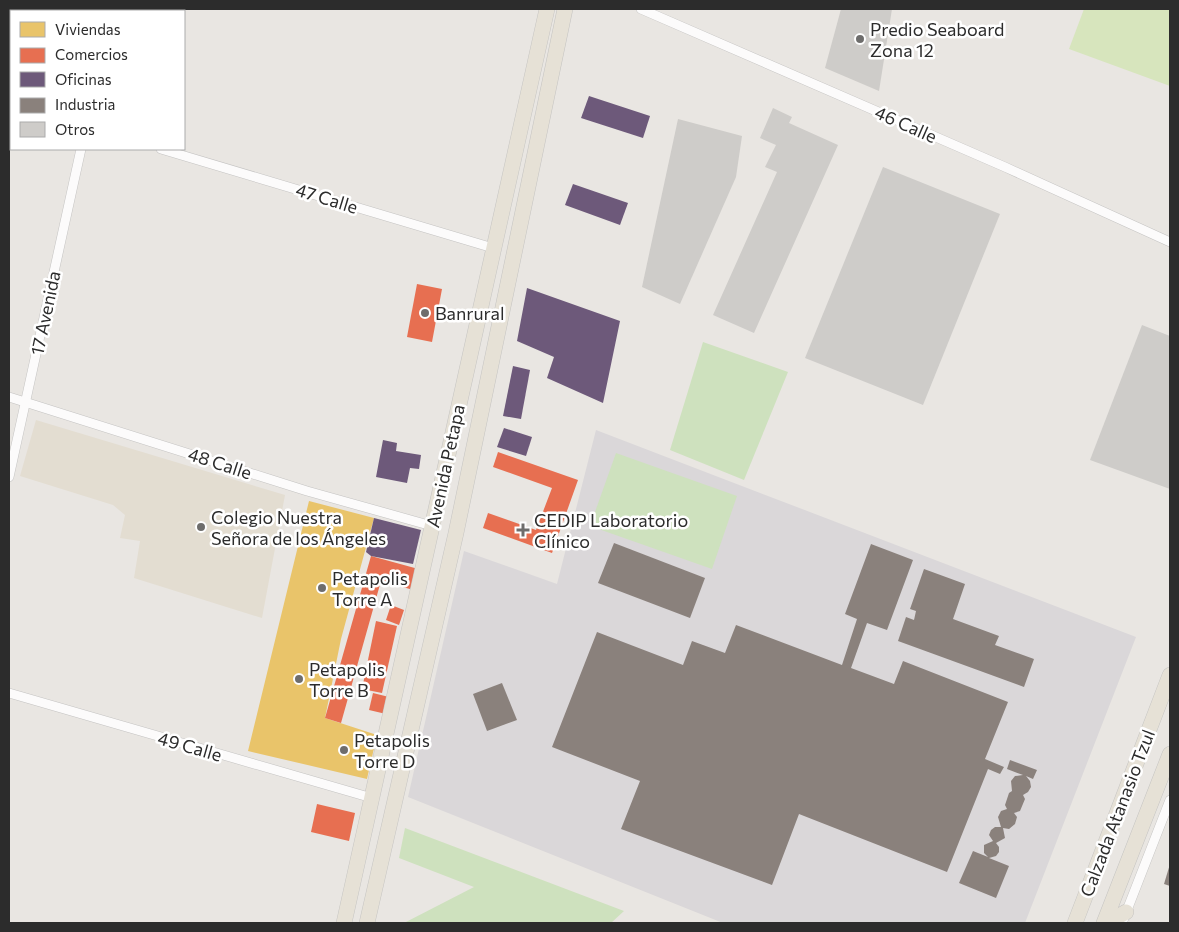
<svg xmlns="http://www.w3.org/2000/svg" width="1179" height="932" font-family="Commissioner,sans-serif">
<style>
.industrial{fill:#dad7d9}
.education{fill:#e3ddd1}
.green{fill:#cee1be}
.pitch{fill:#d7e5bd}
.homes{fill:#e9c46a}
.shops{fill:#e76f51}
.offices{fill:#6d597a}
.industry{fill:#8a817c}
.building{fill:#ceccc9}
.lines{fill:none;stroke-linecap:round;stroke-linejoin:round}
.minor-casing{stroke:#c4c3c2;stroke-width:10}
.primary-casing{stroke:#c5c4c2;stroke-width:16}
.minor{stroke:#fcfbfb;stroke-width:9}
.primary{stroke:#e6e1d6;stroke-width:15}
.poi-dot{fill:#6e6d6c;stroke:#fff;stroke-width:2}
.labels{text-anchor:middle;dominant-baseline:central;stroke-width:5;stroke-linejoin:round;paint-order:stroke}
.poi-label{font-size:18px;fill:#2c2c2c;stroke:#fff;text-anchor:start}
.street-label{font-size:18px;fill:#2c2c2c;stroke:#fff}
</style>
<rect width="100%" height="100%" fill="#e9e6e2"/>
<polygon class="industrial" points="596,430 1136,637 1025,923 723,923 408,797 464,551 557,584"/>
<polygon class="education" points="36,420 285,495 262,618 134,578 140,541 120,538 125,515 113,505 20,476"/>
<g class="green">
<polygon points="703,342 788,372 744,480 670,450"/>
<polygon points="616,453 737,496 712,569 590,526"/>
<polygon points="405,828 624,911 611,923 404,923 474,887 399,858"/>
</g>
<polygon class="pitch" points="1084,9 1170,9 1170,86 1069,49"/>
<polygon class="homes" points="309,501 374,518 341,639 325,718 377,735 367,779 248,751"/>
<g class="shops">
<polygon points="417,284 442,289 432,342 407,337"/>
<polygon points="498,452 578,480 552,553 483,528 488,513 536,530 552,488 493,467"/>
<polygon points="371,556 422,570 417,591 381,581 341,723 325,718"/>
<polygon points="391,605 404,610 399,625 386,620"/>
<polygon points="376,621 397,626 382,693 362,689"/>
<polygon points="373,693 389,697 386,714 369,710"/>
<polygon points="317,804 355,813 349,841 311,832"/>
</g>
<g class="offices">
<polygon points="589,96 650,116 643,138 581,118"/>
<polygon points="573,184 628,203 620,225 565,205"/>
<polygon points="527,288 620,321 603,403 547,378 554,357 517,341"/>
<polygon points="513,366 530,370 521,419 503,416"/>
<polygon points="504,428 532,437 526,456 497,447"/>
<polygon points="383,440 397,443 396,451 421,455 419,469 410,468 407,483 376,477"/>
<polygon points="374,518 421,530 413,564 371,556 366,552"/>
</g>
<g class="industry">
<polygon points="614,543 705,578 690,618 598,583"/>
<polygon points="871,544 913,560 887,630 867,623 851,668 894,684 903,661 1008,702 985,759 1004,767 1000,774 988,769 947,872 799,814 772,885 621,829 640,781 552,747 597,632 683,665 692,641 725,653 736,625 842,665 857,619 845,614"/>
<polygon points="924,569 965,584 953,619 999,636 995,645 1034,659 1024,687 898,641 906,617 914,620 916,611 910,609"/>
<polygon points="502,683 517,720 487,731 473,694"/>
<polygon points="1010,760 1037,770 1033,779 1026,776 1030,781 1031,787 1028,792 1023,795 1025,799 1020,811 1014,813 1017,817 1015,824 1009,829 1003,828 1005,838 996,843 999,847 999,852 996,856 989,858 1009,866 996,898 959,883 973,851 988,857 984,853 984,845 993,841 989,835 991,830 995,827 1001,827 998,817 1001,811 1007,809 1005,805 1009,793 1012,791 1011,781 1015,776 1023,775 1007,769"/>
<polygon points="1170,864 1170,886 1164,884"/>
</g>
<g class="building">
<polygon points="841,9 892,9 879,91 825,68"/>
<polygon points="773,108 792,117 789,123 838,145 754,333 713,315 777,172 765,167 776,145 760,138"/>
<polygon points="678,119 742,136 736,177 680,304 642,287"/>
<polygon points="883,167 1000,214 923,405 805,358"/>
<polygon points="1142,325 1170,336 1170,489 1090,460"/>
</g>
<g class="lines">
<defs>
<g id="minor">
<polyline points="641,9 1005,167 1170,242"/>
<polyline points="109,11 109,9"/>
<polyline points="9,102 11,103"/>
<polyline points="161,149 493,248"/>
<polyline points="9,397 307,491 432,526"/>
<polyline points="9,477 81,149"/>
<polyline points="9,693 372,798"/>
<polyline points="1122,923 1170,800"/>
</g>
<g id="primary">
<polyline points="344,923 547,9"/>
<polyline points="367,923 456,533 565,9"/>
<polyline points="1075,923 1170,675"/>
<polyline points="1104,923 1170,754"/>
<polyline points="1107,923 1126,912"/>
</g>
</defs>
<use href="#minor" class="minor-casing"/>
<use href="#primary" class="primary-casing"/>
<use href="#minor" class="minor"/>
<use href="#primary" class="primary"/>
</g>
<g class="poi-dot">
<circle cx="860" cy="39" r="5"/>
<circle cx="425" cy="313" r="5"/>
<circle cx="201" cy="527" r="5"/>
<path d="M520.5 522.5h5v5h5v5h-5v5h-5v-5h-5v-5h5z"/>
<circle cx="322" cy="588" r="5"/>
<circle cx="299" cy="679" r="5"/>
<circle cx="344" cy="750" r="5"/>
</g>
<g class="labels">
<g class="poi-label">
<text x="870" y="29">Predio Seaboard<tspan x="870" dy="21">Zona 12</tspan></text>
<text x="435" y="313">Banrural</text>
<text x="211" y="517">Colegio Nuestra<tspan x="211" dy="21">Señora de los Ángeles</tspan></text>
<text x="534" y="520">CEDIP Laboratorio<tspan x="534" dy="21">Clínico</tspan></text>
<text x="332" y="578">Petapolis<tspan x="332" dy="21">Torre A</tspan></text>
<text x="309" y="669">Petapolis<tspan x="309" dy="21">Torre B</tspan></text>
<text x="354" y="740">Petapolis<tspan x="354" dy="21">Torre D</tspan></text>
</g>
<g class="street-label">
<text transform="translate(906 124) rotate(24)">46 Calle</text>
<text transform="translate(327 198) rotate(17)">47 Calle</text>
<text transform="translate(45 313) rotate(-78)">17 Avenida</text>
<text transform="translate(220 463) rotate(18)">48 Calle</text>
<text transform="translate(445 466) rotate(-78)">Avenida Petapa</text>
<text transform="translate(190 746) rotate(16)">49 Calle</text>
<text transform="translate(1117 813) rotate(-69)">Calzada Atanasio Tzul</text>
</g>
</g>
<rect width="1179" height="932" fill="none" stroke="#2c2c2c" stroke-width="20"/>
<rect x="10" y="10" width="175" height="140" fill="#ffffff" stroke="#ababab"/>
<rect x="20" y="22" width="25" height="15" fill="#e9c46a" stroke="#ababab"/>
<text x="55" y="35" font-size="15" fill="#2c2c2c">Viviendas</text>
<rect x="20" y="48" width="25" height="15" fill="#e76f51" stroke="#ababab"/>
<text x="55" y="60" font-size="15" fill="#2c2c2c">Comercios</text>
<rect x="20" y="72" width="25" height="15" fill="#6d597a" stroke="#ababab"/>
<text x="55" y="85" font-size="15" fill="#2c2c2c">Oficinas</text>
<rect x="20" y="98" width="25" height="15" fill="#8a817c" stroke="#ababab"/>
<text x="55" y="110" font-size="15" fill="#2c2c2c">Industria</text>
<rect x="20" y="122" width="25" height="15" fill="#ceccc9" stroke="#ababab"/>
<text x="55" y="135" font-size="15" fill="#2c2c2c">Otros</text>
</svg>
